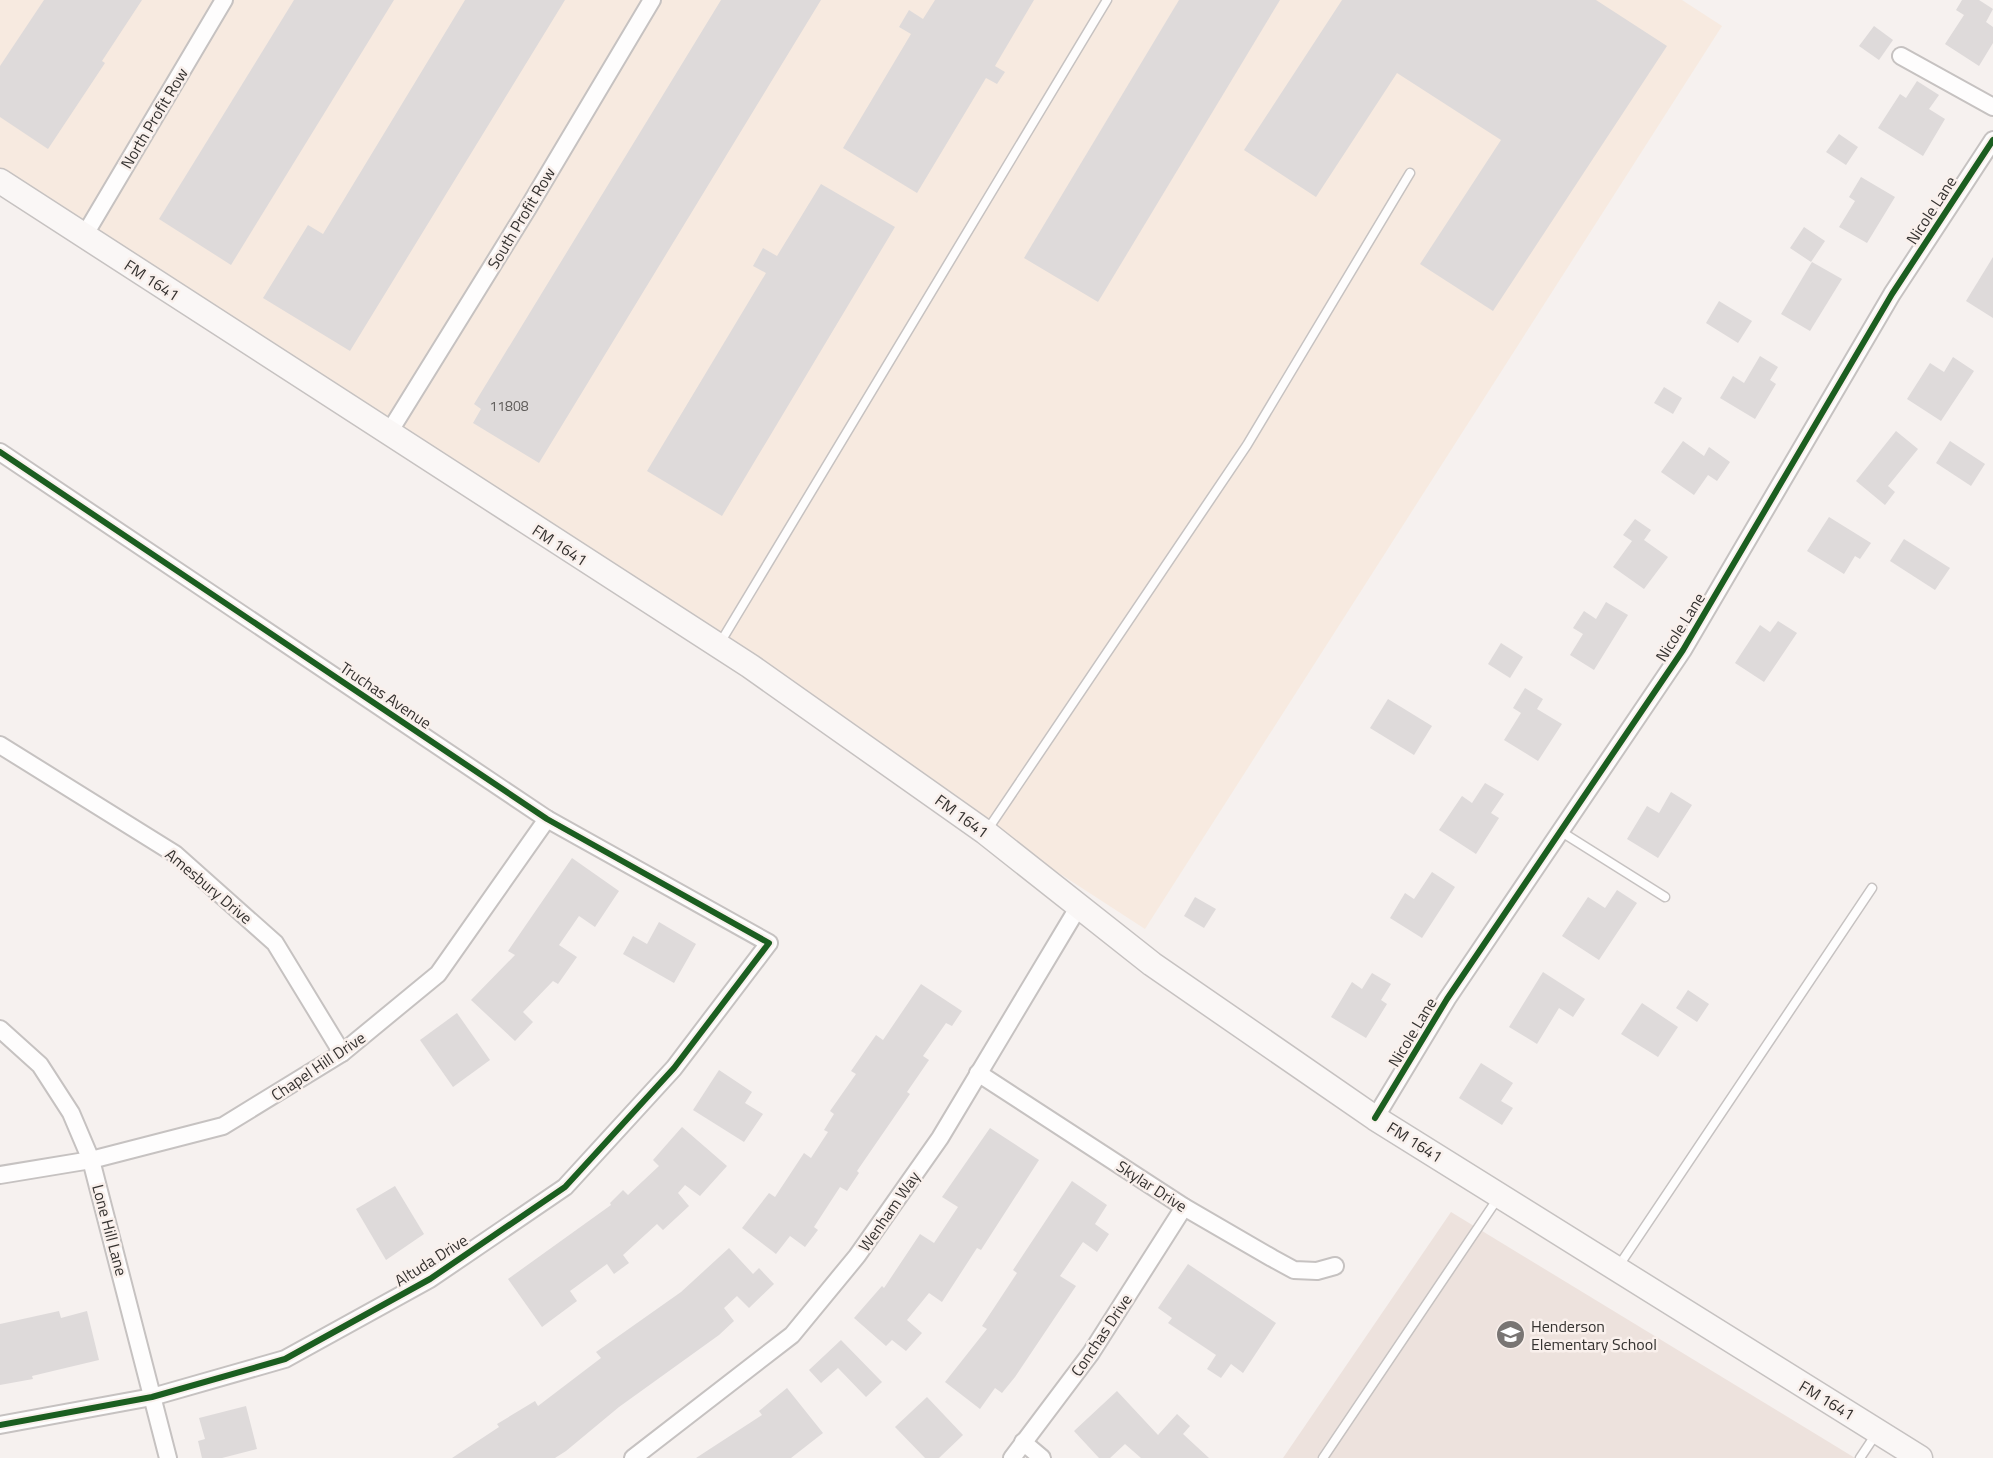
<svg xmlns="http://www.w3.org/2000/svg" width="1993" height="1458" font-family="'Titillium Web',sans-serif">
<style>
.built{fill:#ede2dd}
.industrial{fill:#f7eae0}
.building{fill:#dedada}
.lines{fill:none;stroke-linecap:round;stroke-linejoin:round}
.service-casing{stroke:#c6c2c1;stroke-width:11}
.minor-casing{stroke:#c6c2c1;stroke-width:20}
.secondary-casing{stroke:#c6c2c1;stroke-width:27}
.service{stroke:#fefdfd;stroke-width:8}
.minor{stroke:#fefdfd;stroke-width:16}
.secondary{stroke:#faf7f6;stroke-width:24}
.cycleway-casing{stroke:#f9f0ec;stroke-width:10}
.cycleway{stroke:#1b5e20;stroke-width:6}
.labels{text-anchor:middle;dominant-baseline:central;stroke-width:5;stroke-linejoin:round;paint-order:stroke}
.number-label{font-size:14px;fill:#5f5c5a}
.street-label{font-size:16px;fill:#353230;stroke:#f9f0ec}
.poi-label{font-size:16px;fill:#353230;stroke:#f9f0ec;text-anchor:start}
</style>
<rect width="100%" height="100%" fill="#f6f1ef"/>
<polygon class="built" points="1451,1212 1855,1458 1283,1458"/>
<polygon class="industrial" points="0,0 1682,0 1722,26 1145,929 0,186"/>
<g class="building">
<polygon points="44,0 142,0 102,61 105,63 48,149 0,117 0,66"/>
<polygon points="294,0 394,0 231,265 159,219"/>
<polygon points="465,0 565,0 350,351 263,298 308,225 323,234"/>
<polygon points="721,0 821,0 539,463 473,423 481,409 474,404"/>
<polygon points="935,0 1034,0 995,66 1005,72 997,84 986,78 917,193 843,148 911,34 899,27 909,10 923,19"/>
<polygon points="1179,0 1280,0 1098,302 1024,258"/>
<polygon points="1342,0 1596,0 1667,46 1493,311 1420,264 1501,140 1397,73 1316,197 1244,150"/>
<polygon points="1962,0 1979,0 1993,9 1986,22 1993,27 1993,43 1979,66 1945,44 1964,15 1956,10"/>
<polygon points="1874,26 1893,40 1879,60 1859,46"/>
<polygon points="1917,81 1939,95 1929,109 1945,119 1923,156 1878,128 1900,94 1906,98"/>
<polygon points="1839,134 1858,147 1846,165 1826,152"/>
<polygon points="1861,177 1895,197 1867,243 1839,227 1855,201 1849,197"/>
<polygon points="821,184 895,227 722,516 647,471 766,273 753,266 763,248 777,256"/>
<polygon points="1804,227 1825,241 1811,262 1790,248"/>
<polygon points="1993,257 1993,318 1966,301"/>
<polygon points="1812,262 1842,279 1810,331 1781,314"/>
<polygon points="1719,301 1752,321 1738,343 1706,323"/>
<polygon points="1760,356 1778,367 1770,380 1776,384 1755,419 1720,398 1733,376 1744,383"/>
<polygon points="1953,357 1974,371 1941,421 1907,399 1930,363 1944,372"/>
<polygon points="1664,387 1682,398 1673,414 1654,403"/>
<polygon points="1896,431 1918,449 1888,486 1895,492 1885,505 1856,481"/>
<polygon points="1683,441 1704,456 1709,447 1730,462 1717,481 1708,475 1694,495 1661,472"/>
<polygon points="1950,441 1985,464 1971,486 1936,463"/>
<polygon points="1829,517 1871,543 1860,559 1855,556 1844,574 1807,551"/>
<polygon points="1635,519 1651,530 1644,540 1668,557 1644,589 1613,567 1632,541 1623,535"/>
<polygon points="1904,539 1950,568 1935,590 1890,561"/>
<polygon points="1606,602 1628,615 1594,670 1570,655 1583,634 1573,628 1584,611 1596,619"/>
<polygon points="1778,621 1797,633 1764,682 1735,663 1760,625 1770,632"/>
<polygon points="1501,643 1523,657 1510,678 1488,664"/>
<polygon points="1525,688 1543,699 1537,709 1562,724 1538,761 1504,740 1521,713 1513,708"/>
<polygon points="1388,699 1432,726 1414,755 1370,728"/>
<polygon points="1485,783 1504,794 1491,813 1499,818 1476,854 1439,830 1462,796 1472,803"/>
<polygon points="1671,792 1692,805 1658,858 1627,839 1647,806 1659,813"/>
<polygon points="572,858 619,891 595,927 579,916 559,945 577,957 558,984 553,981 523,1012 533,1022 515,1041 471,1000 515,955 508,951"/>
<polygon points="1432,872 1455,887 1422,938 1390,918 1405,893 1414,899"/>
<polygon points="1617,890 1637,903 1599,960 1562,936 1588,897 1605,908"/>
<polygon points="1195,897 1216,909 1204,928 1184,916"/>
<polygon points="659,922 696,944 674,983 623,954 633,936 647,944"/>
<polygon points="1543,972 1585,999 1573,1017 1559,1008 1537,1044 1509,1027"/>
<polygon points="1372,973 1391,984 1381,1000 1387,1004 1366,1038 1331,1017 1352,982 1362,989"/>
<polygon points="921,984 962,1011 952,1026 946,1023 923,1056 929,1060 907,1092 910,1094 857,1171 859,1173 847,1191 840,1187 814,1227 818,1230 805,1247 790,1236 776,1254 742,1228 769,1193 775,1197 804,1153 811,1158 828,1132 824,1130 834,1114 830,1111 856,1074 851,1071 876,1035 883,1040"/>
<polygon points="1688,990 1709,1004 1697,1022 1676,1008"/>
<polygon points="1642,1003 1678,1027 1658,1057 1621,1034"/>
<polygon points="457,1013 490,1060 453,1087 420,1040"/>
<polygon points="1481,1063 1513,1083 1501,1101 1513,1108 1502,1125 1459,1098"/>
<polygon points="719,1070 752,1092 745,1103 763,1114 744,1142 693,1110"/>
<polygon points="682,1127 727,1166 700,1196 685,1185 678,1193 689,1206 663,1230 657,1224 623,1255 629,1263 614,1274 607,1264 570,1291 577,1301 542,1327 508,1279 611,1205 610,1203 623,1190 628,1195 659,1166 653,1160"/>
<polygon points="990,1128 1039,1160 981,1250 977,1248 942,1302 929,1293 907,1320 922,1333 906,1351 892,1340 886,1346 854,1318 882,1286 884,1288 920,1234 934,1243 958,1207 942,1197"/>
<polygon points="1072,1181 1107,1205 1095,1224 1109,1234 1097,1252 1083,1242 1060,1276 1076,1286 1015,1377 1002,1393 995,1388 980,1409 945,1382 987,1329 982,1326 1017,1273 1013,1270"/>
<polygon points="395,1186 424,1234 386,1260 356,1209"/>
<polygon points="729,1248 753,1274 759,1268 774,1284 749,1308 737,1296 724,1308 734,1321 719,1335 619,1407 566,1451 555,1458 452,1458 499,1427 497,1424 535,1401 538,1406 601,1358 596,1352 681,1292"/>
<polygon points="1188,1264 1276,1323 1243,1373 1231,1364 1221,1378 1207,1369 1216,1355 1168,1323 1172,1318 1158,1308"/>
<polygon points="59,1311 61,1318 87,1311 99,1360 32,1376 33,1379 0,1385 0,1324"/>
<polygon points="841,1340 882,1382 866,1397 838,1368 821,1383 809,1370"/>
<polygon points="787,1388 823,1433 791,1458 696,1458 762,1415 759,1411"/>
<polygon points="1117,1391 1158,1435 1177,1414 1190,1426 1183,1434 1209,1458 1141,1458 1125,1444 1110,1458 1099,1458 1074,1431"/>
<polygon points="927,1397 963,1435 939,1458 925,1458 895,1427"/>
<polygon points="246,1406 257,1449 222,1458 202,1458 198,1441 205,1439 199,1418"/>
</g>
<g class="lines">
<defs>
<g id="service">
<polyline points="720,643 1107,0"/>
<polyline points="1560,831 1665,897"/>
<polyline points="986,832 1247,445 1410,173"/>
<polyline points="1618,1267 1872,888"/>
<polyline points="1323,1458 1498,1198"/>
<polyline points="1860,1458 1876,1434"/>
</g>
<g id="minor">
<polyline points="1901,56 1993,107"/>
<polyline points="84,236 224,0"/>
<polyline points="388,434 528,208 652,0"/>
<polyline points="0,452 547,819 769,943 674,1068 565,1187 430,1279 285,1359 152,1397 0,1425"/>
<polyline points="0,745 175,854 275,943 342,1053"/>
<polyline points="0,1029 40,1065 71,1113 91,1160 168,1458"/>
<polyline points="978,1073 1184,1207 1272,1258 1294,1270 1317,1271 1335,1266"/>
<polyline points="1375,1118 1447,999 1683,650 1892,294 1993,140"/>
<polyline points="0,1175 91,1160 223,1126 342,1053 438,974 547,819"/>
<polyline points="1023,1442 1042,1458"/>
<polyline points="633,1458 792,1335 857,1256 940,1138 1079,906"/>
<polyline points="1012,1458 1091,1353 1184,1207"/>
</g>
<polyline id="secondary" points="0,181 750,666 985,832 1152,964 1375,1118 1920,1458"/>
</defs>
<use href="#service" class="service-casing"/>
<use href="#minor" class="minor-casing"/>
<use href="#secondary" class="secondary-casing"/>
<use href="#service" class="service"/>
<use href="#minor" class="minor"/>
<use href="#secondary" class="secondary"/>
<defs>
<g id="cycleway">
<polyline points="0,452 547,819 769,943 674,1068 565,1187 430,1279 285,1359 152,1397 0,1425"/>
<polyline points="1375,1118 1447,999 1683,650 1892,294 1993,140"/>
</g>
</defs>
<use href="#cycleway" class="cycleway-casing"/>
<use href="#cycleway" class="cycleway"/>
</g>
<defs>
<symbol id="school-disc" viewBox="-11 -11 22 22"><circle r="9.5" fill="#797573" stroke="#f9f0ec"/><path d="M0-5L7-2L0 1L-7-2ZM-4 1L0 2.5L4 1V4Q0 6-4 4Z" fill="#fff"/></symbol>
</defs>
<g fill-rule="evenodd">
<use href="#school-disc" x="1494" y="1318" width="33" height="33"/>
</g>
<g class="labels">
<g class="number-label">
<text x="509" y="405">11808</text>
</g>
<g class="street-label">
<text transform="translate(154 118) rotate(-59)">North Profit Row</text>
<text transform="translate(1931 210) rotate(-57)">Nicole Lane</text>
<text transform="translate(521 218) rotate(-59)">South Profit Row</text>
<text transform="translate(152 280) rotate(33)">FM 1641</text>
<text transform="translate(560 545) rotate(33)">FM 1641</text>
<text transform="translate(1680 627) rotate(-58)">Nicole Lane</text>
<text transform="translate(386 695) rotate(34)">Truchas Avenue</text>
<text transform="translate(962 816) rotate(36)">FM 1641</text>
<text transform="translate(209 886) rotate(40)">Amesbury Drive</text>
<text transform="translate(1412 1032) rotate(-59)">Nicole Lane</text>
<text transform="translate(318 1066) rotate(-34)">Chapel Hill Drive</text>
<text transform="translate(1415 1142) rotate(32)">FM 1641</text>
<text transform="translate(1152 1186) rotate(33)">Skylar Drive</text>
<text transform="translate(889 1211) rotate(-55)">Wenham Way</text>
<text transform="translate(110 1230) rotate(75)">Lone Hill Lane</text>
<text transform="translate(431 1260) rotate(-32)">Altuda Drive</text>
<text transform="translate(1101 1335) rotate(-56)">Conchas Drive</text>
<text transform="translate(1827 1400) rotate(31)">FM 1641</text>
</g>
<g class="poi-label">
<text x="1531" y="1326">Henderson<tspan x="1531" dy="18">Elementary School</tspan></text>
</g>
</g>
</svg>
